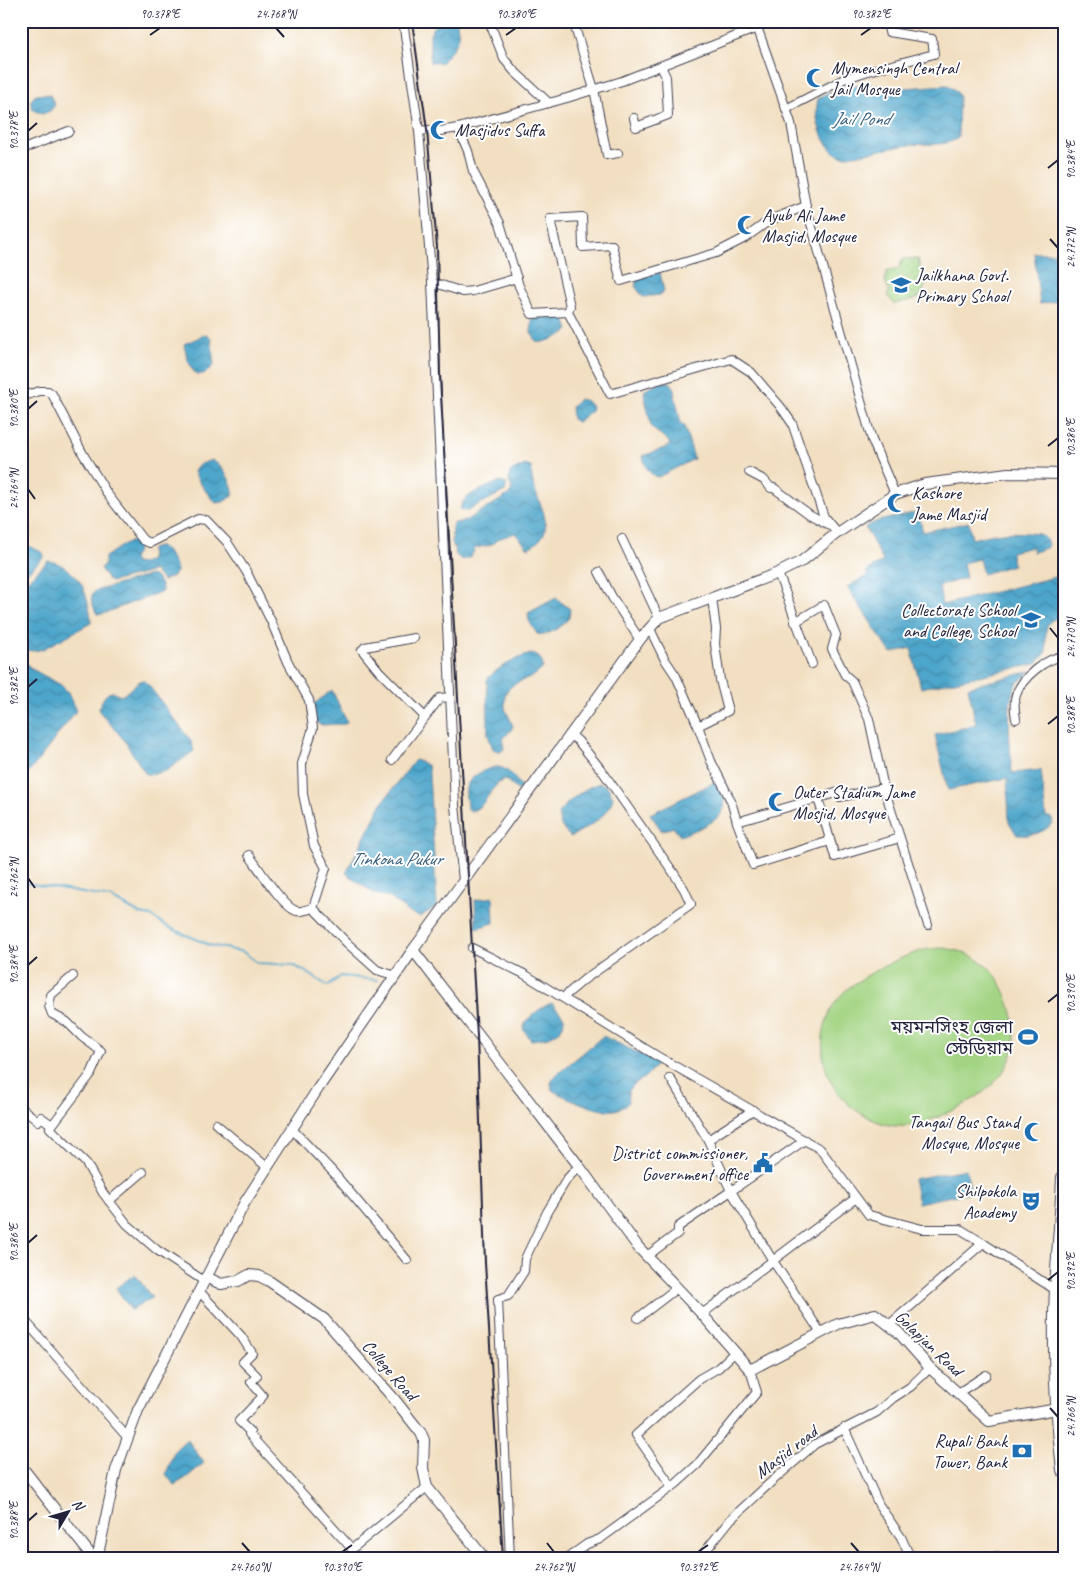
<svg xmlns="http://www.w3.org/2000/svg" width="1085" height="1580" font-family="Caveat,'Noto Sans Bengali',sans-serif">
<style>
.green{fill:url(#green-dots);stroke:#627b5f}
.pitch{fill:#a3d483;stroke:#627b5f}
.water{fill:url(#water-waves);stroke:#386483}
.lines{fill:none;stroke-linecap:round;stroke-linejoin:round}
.stream{stroke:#4ea6cb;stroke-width:2}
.minor-casing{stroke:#413e4f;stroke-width:10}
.tertiary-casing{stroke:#413e4f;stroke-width:12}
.trunk-casing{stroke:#413e4f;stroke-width:16}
.minor{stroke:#fff;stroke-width:8}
.tertiary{stroke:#fff;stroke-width:10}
.trunk{stroke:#fff;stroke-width:14}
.rail{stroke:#22223b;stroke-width:2}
.ticks{fill:none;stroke:#22223b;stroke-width:2}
.labels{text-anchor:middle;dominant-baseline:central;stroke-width:4;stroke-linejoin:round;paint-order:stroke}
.poi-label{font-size:18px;fill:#22223b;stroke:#fff;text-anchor:start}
.street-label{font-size:18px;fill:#22223b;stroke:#fff}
.water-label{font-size:19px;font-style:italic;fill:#365d7c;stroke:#fff}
.neatline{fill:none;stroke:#22223b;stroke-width:2}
.ticks-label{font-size:12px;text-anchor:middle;fill:#22223b}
</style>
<defs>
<pattern id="green-dots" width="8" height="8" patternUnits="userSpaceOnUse" patternTransform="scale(1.25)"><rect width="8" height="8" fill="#a3d483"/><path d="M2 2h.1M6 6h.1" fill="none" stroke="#8cb672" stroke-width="1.8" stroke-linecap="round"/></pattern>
<pattern id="water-waves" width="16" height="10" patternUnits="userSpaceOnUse" patternTransform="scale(1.25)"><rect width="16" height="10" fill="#4ea6cb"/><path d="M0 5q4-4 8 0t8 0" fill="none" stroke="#4087a6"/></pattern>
</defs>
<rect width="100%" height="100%" fill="#fff"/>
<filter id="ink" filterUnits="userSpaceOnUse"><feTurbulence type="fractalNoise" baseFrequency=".02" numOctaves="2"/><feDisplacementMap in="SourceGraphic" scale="10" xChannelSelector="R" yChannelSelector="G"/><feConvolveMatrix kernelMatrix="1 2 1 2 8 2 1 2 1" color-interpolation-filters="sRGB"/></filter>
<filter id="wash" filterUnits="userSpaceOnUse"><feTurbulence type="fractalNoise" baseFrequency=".0096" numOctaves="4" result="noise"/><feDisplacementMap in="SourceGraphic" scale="20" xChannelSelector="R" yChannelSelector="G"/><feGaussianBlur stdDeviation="1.12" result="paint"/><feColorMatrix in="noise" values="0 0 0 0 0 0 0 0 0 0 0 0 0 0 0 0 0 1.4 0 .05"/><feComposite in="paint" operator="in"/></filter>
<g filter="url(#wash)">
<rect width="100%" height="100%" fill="#f2dfc1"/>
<polygon class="green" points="902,259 918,259 925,287 919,298 894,304 887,295 889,292 885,281 887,271 899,269"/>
<path class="pitch" d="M940 948C958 949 978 956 991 970 1008 988 1021 1031 1012 1055 1001 1084 975 1100 949 1112 932 1120 914 1128 895 1126 877 1124 857 1113 845 1101 816 1072 815 1024 842 994 856 979 904 954 925 950 930 948 935 949 940 948Z"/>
<g class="water">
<polygon points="451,21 456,21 457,23 459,36 456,44 441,63 430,62 430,34 433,27"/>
<path d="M867 84 889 89 948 85 956 91 959 96 958 138C946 147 925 143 910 145 897 146 848 158 841 156 831 152 827 145 823 137 817 125 815 112 818 99L827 93 838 92 849 87Z"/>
<polygon points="46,94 50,95 55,105 50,111 42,114 33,110 30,102 35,95"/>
<polygon points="1034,253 1064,253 1064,300 1040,304"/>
<polygon points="660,272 664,291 660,295 643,297 635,286 637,279"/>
<path d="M553 315H561L565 319 569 330C564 335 544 344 537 342L531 333 532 318 547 317Z"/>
<path d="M207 334 211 338 214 365 206 373 197 375C189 367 186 355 184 344Z"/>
<path d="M660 382H670L673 386 681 424 684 425 694 458V459L658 477C649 476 644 464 643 456L667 447 670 444C665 435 656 434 651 426L644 393 645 390Z"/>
<polygon points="579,399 587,401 592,407 591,411 577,422 572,419 571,407"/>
<path d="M211 460C222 464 235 485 233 496L223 502 216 503C210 498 195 477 194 471L197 466Z"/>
<path d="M525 465 531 467C531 474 533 484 535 490 543 512 557 534 528 548L515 533 498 539 491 545 475 548 471 557 462 560 456 555 452 541V527L455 523 465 521 510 494 512 489 509 481 510 472Z"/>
<path d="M498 482 507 484 505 491 466 511 460 509C464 492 485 490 498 482Z"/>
<path d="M918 512 923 532 969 522 972 539C993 534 1005 531 1027 533 1037 534 1045 532 1048 545L1046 548 1033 552 1032 547 1011 552 1013 565 983 574 979 559 963 563 966 578 939 586 942 605 1063 575 1064 616C1040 620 1047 634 1046 653L1036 664 921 688 911 648 891 653 847 587 868 575 866 572 883 561 865 527 878 521Z"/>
<path d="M135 541 139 547 133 559 135 563 141 564 150 560 151 549 160 546C169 551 173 561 177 570L173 576 163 581 154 571 111 582 108 580 100 568 105 564V557L126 543Z"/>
<polygon points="21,542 43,553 44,557 21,578"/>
<path d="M48 561C59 561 74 573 80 582 85 588 92 616 91 623L43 649C36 651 28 652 21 648V586Z"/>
<path d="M151 575C156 576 163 585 162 591L103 614H97C93 606 88 597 95 591Z"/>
<path d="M556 598 570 609 569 618C562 626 548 637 537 634L529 621 528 613Z"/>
<path d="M531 654C540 656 542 659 543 668 529 684 517 676 505 694V708L513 726C509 737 500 734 504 748L502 751H498L493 749 488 735 487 679C498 667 516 658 531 654Z"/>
<polygon points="21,658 32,669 61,685 68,692 76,711 21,783"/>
<path d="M1032 671C1026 676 1018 681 1015 687 1005 705 1011 752 1012 773L1041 770 1046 817H1051L1053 822C1045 834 1030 836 1017 835L1009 822 1007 778 948 790 935 735 976 724 968 687Z"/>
<path d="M142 680 145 681 150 687 191 741 194 751 166 771 149 775 145 773 124 740 99 711C99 705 105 691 113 692 116 692 118 695 120 696 128 694 133 684 142 680Z"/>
<polygon points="332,690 347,722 345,724 319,725 316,721 314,704"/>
<polygon points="415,760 420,761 428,766 429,774 437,906 420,917 409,913 391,898 375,894 346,873 382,803"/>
<path d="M496 767C507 766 514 778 521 786L519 790H517L507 781 503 780C489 787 486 808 471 811L467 808C467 804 465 792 466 788 469 776 485 769 496 767Z"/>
<path d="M715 782C717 786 722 790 723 795 733 819 697 829 680 836L673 827 662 831 650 814Z"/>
<path d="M601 783 608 787 613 797C609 818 586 827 571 837 562 830 559 823 558 813 569 801 585 786 601 783Z"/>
<polygon points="493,897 494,923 476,928 475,900"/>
<path d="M552 1003 564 1017C565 1036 546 1038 531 1040L523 1029C525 1019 542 1006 552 1003Z"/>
<path d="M603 1036 659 1063 644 1078 634 1084 628 1092 629 1102C612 1122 578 1101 559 1094L552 1090 551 1083 554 1077Z"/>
<polygon points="966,1169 971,1192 918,1203 913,1179"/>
<polygon points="135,1274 152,1298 131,1310 116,1288"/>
<polygon points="187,1439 204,1463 186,1478 174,1485 166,1474 175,1450"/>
</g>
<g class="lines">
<polyline class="stream" points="21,882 111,898 140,914 151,916 168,927 198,940 209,945 243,952 258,963 292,965 303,970 328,986 341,976 377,980"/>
</g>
</g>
<g filter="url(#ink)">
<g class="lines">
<defs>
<g id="minor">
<polyline points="403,21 419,131 432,282 455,806 463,880"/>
<polyline points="489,21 504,59 514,71 549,103"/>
<polyline points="573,21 594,89 607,155 618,153"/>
<polyline points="755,21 791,123 806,206 872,440 895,494"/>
<polyline points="786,109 844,79 865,72 934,54 932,39 889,32 887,21"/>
<polyline points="634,118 636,127 668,115 666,77 661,66"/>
<polyline points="458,128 468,151 473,171 500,223 519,286 532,314 568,312 610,394 731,359 751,372 780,406 792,423 824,517 837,533"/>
<polyline points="419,131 427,130 440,131 458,128 567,98 622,81 757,28"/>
<polyline points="21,150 69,131"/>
<polyline points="432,282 463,292 473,291 517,278"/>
<polyline points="568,312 570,306 550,219 582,217 583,247 612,245 621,281 716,253 745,238 770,220 806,206"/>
<polyline points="21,397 40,391 48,391 52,394 83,454 108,495 143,540 150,543 198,519 206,520 227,542 246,571 271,621 288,662 309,700 313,728 302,764 303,794 314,846 326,868 313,908 347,943 377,970 396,976"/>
<polyline points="749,472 764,480 771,488 774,488 809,514 827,524"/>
<polyline points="622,539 659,618"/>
<polyline points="599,572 612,597 640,640"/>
<polyline points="778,573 812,664"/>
<polyline points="712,598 716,629 715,644 720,680 728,711 698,726 711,761 731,801 737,822 753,865 830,841"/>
<polyline points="795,622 824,605 836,635 832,649 845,675 852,681 869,719 884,788 928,925"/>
<polyline points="650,629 664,658 676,676 698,726"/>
<polyline points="425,717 440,698 450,697"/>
<path d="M1016 719C1015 711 1013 703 1016 695 1022 677 1046 658 1064 656"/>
<polyline points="392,760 425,717 379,671 362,650 365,647 414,638"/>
<polyline points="818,798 835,857 900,838"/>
<polyline points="737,822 839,792 840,797 884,788"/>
<path d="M249 855C258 867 284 909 297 911 302 912 308 909 313 908"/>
<polyline points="472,948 524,974 657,1056 820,1149 869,1215 922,1229 960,1229 983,1243 889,1325"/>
<polyline points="73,976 51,995 49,1006 52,1014 67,1022 82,1037 101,1051 91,1074 50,1128 86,1163 103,1193 127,1224 157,1250 204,1281"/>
<polyline points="567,994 585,979 691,904 684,889 673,872 603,772 578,741 570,734"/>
<polyline points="670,1078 708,1140"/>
<polyline points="21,1108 38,1121 41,1117 52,1125"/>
<polyline points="216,1124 267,1167"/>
<polyline points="292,1129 333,1172 407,1260"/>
<polyline points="805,1140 731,1191 773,1261 821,1333"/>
<polyline points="109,1201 143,1172"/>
<polyline points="983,1243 1057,1291"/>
<polyline points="647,1256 678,1233 678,1227 731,1191 708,1140 753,1110"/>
<polyline points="199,1291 241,1336 252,1353 243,1362 257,1376 251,1382 263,1396 239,1421 250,1432 249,1434 352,1549 427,1487"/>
<polyline points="702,1314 856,1198"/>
<polyline points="21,1316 128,1438"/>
<polyline points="638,1318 677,1288"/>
<polyline points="958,1393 986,1375"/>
<polyline points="844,1428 879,1505 901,1537 911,1559"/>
<polyline points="672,1487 636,1435 699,1379 718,1368 735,1352"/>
<polyline points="510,1559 498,1299 508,1296 524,1271 525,1259 547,1212 567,1179 579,1166"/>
<polyline points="566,1559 587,1544 600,1539 676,1484 697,1465 757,1392 750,1370"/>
<polyline points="699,1559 731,1519 770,1483 815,1444 877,1412 893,1398 910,1387 930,1368"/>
<polyline points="990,1559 997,1556 1003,1559"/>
<polyline points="1057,1559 1064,1556"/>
</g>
<g id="tertiary">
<polyline points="413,950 579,1166 638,1247 702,1314 750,1370 838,1324 875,1314 899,1333 930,1368 989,1421 1057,1409"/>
<polyline points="206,1277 221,1284 238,1281 249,1275 259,1276 269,1281 324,1319 395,1400 421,1433 424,1440 423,1468 427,1487 485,1559"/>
<polyline points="21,1466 94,1559"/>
<polyline points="97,1559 116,1470 138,1410 245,1202 319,1087 413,950 641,638 659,618 778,573 802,561 837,533 895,494 925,484 1008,473 1064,474"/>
</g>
<path id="trunk" d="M1064 1178C1062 1224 1057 1269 1056 1315 1055 1367 1058 1418 1064 1470"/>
</defs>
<use href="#minor" class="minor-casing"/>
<use href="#tertiary" class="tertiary-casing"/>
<use href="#trunk" class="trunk-casing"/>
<use href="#minor" class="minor"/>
<use href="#tertiary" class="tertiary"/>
<use href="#trunk" class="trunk"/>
<polyline class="rail" points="412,21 427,130 437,247 440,378 477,1036 485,1263 503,1559"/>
</g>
</g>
<path class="ticks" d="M276 28 284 37M150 35 160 28M506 35 516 28M861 35 871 28M28 131 37 123M1048 168 1058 160M1050 239 1058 248M28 409 37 401M1048 446 1058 438M28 489 35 499M1050 628 1058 638M28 687 37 679M1048 724 1058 716M28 878 35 888M28 965 37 957M1048 1002 1058 994M28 1243 37 1235M1048 1280 1058 1272M1050 1408 1058 1417M28 1521 37 1513M242 1543 250 1552M547 1543 554 1552M851 1543 859 1552M342 1552 352 1545M698 1552 708 1545"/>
<defs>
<symbol id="mosque-bare" viewBox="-9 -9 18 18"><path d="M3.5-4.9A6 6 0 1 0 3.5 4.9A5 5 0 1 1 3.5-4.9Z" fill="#1f6fb2" stroke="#fff" stroke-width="2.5" paint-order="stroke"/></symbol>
<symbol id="school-bare" viewBox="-9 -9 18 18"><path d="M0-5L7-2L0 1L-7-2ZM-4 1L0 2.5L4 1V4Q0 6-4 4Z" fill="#1f6fb2" stroke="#fff" stroke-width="2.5" paint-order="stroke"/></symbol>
<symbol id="stadium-bare" viewBox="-9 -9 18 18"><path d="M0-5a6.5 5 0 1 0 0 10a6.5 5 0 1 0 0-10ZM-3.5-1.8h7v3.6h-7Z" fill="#1f6fb2" stroke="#fff" stroke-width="2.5" paint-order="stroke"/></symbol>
<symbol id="civic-bare" viewBox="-9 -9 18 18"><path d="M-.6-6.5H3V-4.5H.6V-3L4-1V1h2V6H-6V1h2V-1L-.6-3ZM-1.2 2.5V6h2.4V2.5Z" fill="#1f6fb2" stroke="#fff" stroke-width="2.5" paint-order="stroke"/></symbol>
<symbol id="theatre-bare" viewBox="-9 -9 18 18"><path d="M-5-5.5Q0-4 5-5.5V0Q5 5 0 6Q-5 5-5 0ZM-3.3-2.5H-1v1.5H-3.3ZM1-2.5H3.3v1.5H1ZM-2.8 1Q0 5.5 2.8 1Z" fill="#1f6fb2" stroke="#fff" stroke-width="2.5" paint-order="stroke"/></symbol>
<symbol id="bank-bare" viewBox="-9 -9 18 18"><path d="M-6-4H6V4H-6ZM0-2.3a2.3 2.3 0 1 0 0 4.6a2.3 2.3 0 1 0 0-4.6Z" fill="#1f6fb2" stroke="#fff" stroke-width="2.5" paint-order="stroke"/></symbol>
</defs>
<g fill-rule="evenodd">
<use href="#mosque-bare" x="802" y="64" width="28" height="28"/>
<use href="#mosque-bare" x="426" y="116" width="28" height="28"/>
<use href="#mosque-bare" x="733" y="211" width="28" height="28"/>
<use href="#school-bare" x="887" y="271" width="28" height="28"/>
<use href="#mosque-bare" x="883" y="489" width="28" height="28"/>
<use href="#school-bare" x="1017" y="606" width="28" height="28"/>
<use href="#mosque-bare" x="764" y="788" width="28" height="28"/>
<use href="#stadium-bare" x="1014" y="1023" width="28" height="28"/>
<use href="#mosque-bare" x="1020" y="1118" width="28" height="28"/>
<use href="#civic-bare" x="749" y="1149" width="28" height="28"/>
<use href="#theatre-bare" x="1017" y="1187" width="28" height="28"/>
<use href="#bank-bare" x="1008" y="1437" width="28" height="28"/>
</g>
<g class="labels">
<g class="poi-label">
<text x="831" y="68">Mymensingh Central<tspan x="831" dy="21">Jail Mosque</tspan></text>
<text x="455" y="130">Masjidus Suffa</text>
<text x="762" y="215">Ayub Ali Jame<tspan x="762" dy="21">Masjid, Mosque</tspan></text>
<text x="916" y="275">Jailkhana Govt.<tspan x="916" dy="21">Primary School</tspan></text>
<text x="912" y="493">Kashore<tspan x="912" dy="21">Jame Masjid</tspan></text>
<text x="1016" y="610" text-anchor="end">Collectorate School<tspan x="1016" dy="21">and College, School</tspan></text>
<text x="793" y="792">Outer Stadium Jame<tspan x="793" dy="21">Mosjid, Mosque</tspan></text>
<text x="1013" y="1027" text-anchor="end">ময়মনসিংহ জেলা<tspan x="1013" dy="21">স্টেডিয়াম</tspan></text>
<text x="1019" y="1122" text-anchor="end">Tangail Bus Stand<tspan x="1019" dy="21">Mosque, Mosque</tspan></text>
<text x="748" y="1153" text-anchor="end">District commissioner,<tspan x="748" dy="21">Government office</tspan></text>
<text x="1016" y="1191" text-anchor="end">Shilpokola<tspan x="1016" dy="21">Academy</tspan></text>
<text x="1007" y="1441" text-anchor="end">Rupali Bank<tspan x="1007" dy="21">Tower, Bank</tspan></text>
</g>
<g class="street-label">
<text transform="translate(929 1343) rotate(44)">Golapjan Road</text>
<text transform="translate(390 1370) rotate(49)">College Road</text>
<text transform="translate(786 1452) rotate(-38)">Masjid road</text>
</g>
<g class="water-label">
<text x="861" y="119">Jail Pond</text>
<text x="396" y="859">Tinkona Pukur</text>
</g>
</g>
<rect width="1085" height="1580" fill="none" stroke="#fff" stroke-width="55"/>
<g transform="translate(68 1512) rotate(52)" stroke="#ffffff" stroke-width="4" paint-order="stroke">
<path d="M0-4L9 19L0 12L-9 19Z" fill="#22223b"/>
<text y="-8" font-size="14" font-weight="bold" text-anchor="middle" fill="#22223b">N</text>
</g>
<rect x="28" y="28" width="1030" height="1524" class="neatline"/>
<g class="ticks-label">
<text x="160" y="18">90.378°E</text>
<text x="276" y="18">24.768°N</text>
<text x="516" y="18">90.380°E</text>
<text x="871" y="18">90.382°E</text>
<text transform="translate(14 131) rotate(-90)" y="4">90.378°E</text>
<text transform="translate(1071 160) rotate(-90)" y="4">90.384°E</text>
<text transform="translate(1071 248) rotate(-90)" y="4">24.772°N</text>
<text transform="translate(14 409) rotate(-90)" y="4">90.380°E</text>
<text transform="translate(1071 438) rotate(-90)" y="4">90.386°E</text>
<text transform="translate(14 489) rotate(-90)" y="4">24.764°N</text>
<text transform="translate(1071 638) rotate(-90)" y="4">24.770°N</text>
<text transform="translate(14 687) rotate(-90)" y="4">90.382°E</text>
<text transform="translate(1071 716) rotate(-90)" y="4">90.388°E</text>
<text transform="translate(14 878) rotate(-90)" y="4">24.762°N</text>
<text transform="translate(14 965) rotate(-90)" y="4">90.384°E</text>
<text transform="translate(1071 994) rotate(-90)" y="4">90.390°E</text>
<text transform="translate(14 1243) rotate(-90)" y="4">90.386°E</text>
<text transform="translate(1071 1272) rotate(-90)" y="4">90.392°E</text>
<text transform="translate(1071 1417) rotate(-90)" y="4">24.766°N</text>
<text transform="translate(14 1521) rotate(-90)" y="4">90.388°E</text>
<text x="250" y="1571">24.760°N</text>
<text x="342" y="1571">90.390°E</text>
<text x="554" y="1571">24.762°N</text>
<text x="698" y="1571">90.392°E</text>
<text x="859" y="1571">24.764°N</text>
</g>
</svg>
